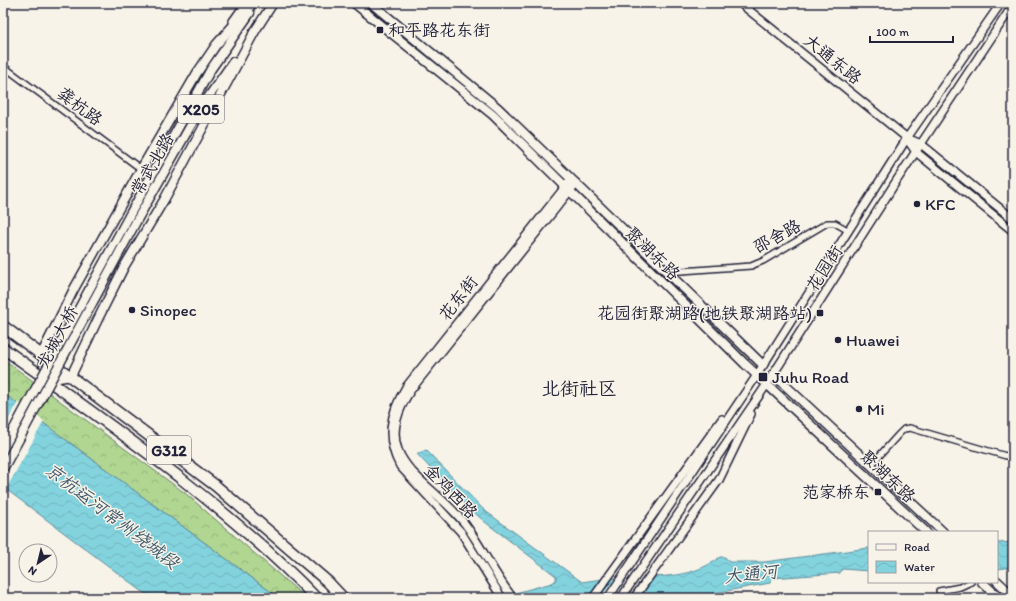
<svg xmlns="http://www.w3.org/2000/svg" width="1016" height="601" font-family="Itim,'LXGW WenKai TC',sans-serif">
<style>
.forest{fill:url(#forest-crowns);stroke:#697c66}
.water{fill:url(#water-waves);stroke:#5c8c9d}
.pier{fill:#f7f3e8}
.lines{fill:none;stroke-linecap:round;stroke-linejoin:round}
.street-casing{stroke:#22223b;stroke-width:8}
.secondary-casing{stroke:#22223b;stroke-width:10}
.primary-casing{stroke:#22223b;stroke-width:11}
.highway-casing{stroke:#22223b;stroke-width:13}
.street{stroke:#f7f3e8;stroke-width:5}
.secondary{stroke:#f7f3e8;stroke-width:7}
.primary{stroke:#f7f3e8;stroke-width:8}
.highway{stroke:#f7f3e8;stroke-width:10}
.secondary-bridge-casing{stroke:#22223b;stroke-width:10;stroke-linecap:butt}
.primary-bridge-casing{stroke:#22223b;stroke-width:11;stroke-linecap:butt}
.secondary-bridge{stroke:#f7f3e8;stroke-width:7}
.primary-bridge{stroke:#f7f3e8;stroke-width:8}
.poi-dot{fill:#22223b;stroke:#f7f3e8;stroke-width:1.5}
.labels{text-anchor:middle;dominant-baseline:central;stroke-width:3;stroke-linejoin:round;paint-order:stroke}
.shield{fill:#f7f3e8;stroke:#62616f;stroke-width:1}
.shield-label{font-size:16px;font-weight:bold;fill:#22223b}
.poi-label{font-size:17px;fill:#22223b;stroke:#f7f3e8;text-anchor:start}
.street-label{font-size:17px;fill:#22223b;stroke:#f7f3e8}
.water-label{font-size:18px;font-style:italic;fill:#3f576c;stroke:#f7f3e8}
.quarter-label{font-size:19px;fill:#22223b;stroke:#f7f3e8}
</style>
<defs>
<pattern id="forest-crowns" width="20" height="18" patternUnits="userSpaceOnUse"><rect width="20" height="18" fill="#b0d691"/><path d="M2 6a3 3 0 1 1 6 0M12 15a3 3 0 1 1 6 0" fill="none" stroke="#97b77e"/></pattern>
<pattern id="water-waves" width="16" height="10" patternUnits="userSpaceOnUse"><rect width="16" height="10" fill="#83d3de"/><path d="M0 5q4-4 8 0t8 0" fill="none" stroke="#71b5bf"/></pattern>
</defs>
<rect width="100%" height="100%" fill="#f7f3e8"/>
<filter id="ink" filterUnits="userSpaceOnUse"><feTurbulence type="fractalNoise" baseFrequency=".025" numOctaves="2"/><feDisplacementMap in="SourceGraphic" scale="8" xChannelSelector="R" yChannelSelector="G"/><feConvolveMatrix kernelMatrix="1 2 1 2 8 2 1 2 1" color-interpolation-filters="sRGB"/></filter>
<g filter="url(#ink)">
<polygon class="forest" points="3,359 185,493 306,598 279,598 3,393"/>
<g class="water">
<polygon points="3,393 279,598 151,598 3,487"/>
<path d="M426 450 484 510 582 582C593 580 604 579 616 578 651 576 690 581 720 557H725L729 562H764L869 548V571L842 569 840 573 772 578 770 583 688 598H497L552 583 556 580V576L485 522 460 500 417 454Z"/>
<polygon points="1013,542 1013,567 997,569 997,543"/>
</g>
<g class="pier">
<polygon points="18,402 44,421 5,491 3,489 3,429"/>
<polygon points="652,575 634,598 600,598 617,576"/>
</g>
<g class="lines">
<defs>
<g id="street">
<polyline points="3,66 141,169"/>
<polyline points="668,272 751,266 763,261 827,223 835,223 849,231"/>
<polyline points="871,465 899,434 904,429 910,428 1006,456 1013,453"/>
<polyline points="939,591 960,587 971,582"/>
</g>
<g id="secondary">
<polyline points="740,3 907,138 921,144 1013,219"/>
<polyline points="233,21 246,3"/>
<polyline points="907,139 916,152 1013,231"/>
<polyline points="634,559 757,375 907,138 1001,3"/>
<path d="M502 598 461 532 400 466C385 438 390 413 406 387L569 182"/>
<path d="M513 598C494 575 483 548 465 524 429 478 366 460 410 391L576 183"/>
<polyline points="593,598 722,419"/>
<polyline points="621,598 767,384 897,180 1013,5"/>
<polyline points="634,598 719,480 751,414"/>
</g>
<g id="primary">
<polyline points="253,3 216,45 197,73 141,169 74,289 42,353 47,380 71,376 98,319 124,267 164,200 255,31"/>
<polyline points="354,3 493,115 745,364 926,532"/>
<polyline points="371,3 498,108 763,365"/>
<polyline points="253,34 273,3"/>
<polyline points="129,216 211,69 250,13"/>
<polyline points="137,220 200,109 233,62"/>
<polyline points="773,374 943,532"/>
<polyline points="997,581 1013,596"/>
<polyline points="982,582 999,598"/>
</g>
<g id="highway">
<polyline points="3,326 216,486 328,582 343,598"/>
<path d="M3 348C110 425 224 503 316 598"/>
</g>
</defs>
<use href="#street" class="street-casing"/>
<use href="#secondary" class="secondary-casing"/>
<use href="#primary" class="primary-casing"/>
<use href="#highway" class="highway-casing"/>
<use href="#street" class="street"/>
<use href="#secondary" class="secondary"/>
<use href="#primary" class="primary"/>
<use href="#highway" class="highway"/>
<defs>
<polyline id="secondary-bridge" points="608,598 634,559"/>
<g id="primary-bridge">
<polyline points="3,449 129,216"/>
<polyline points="3,469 137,220"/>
</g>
</defs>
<use href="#secondary-bridge" class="secondary-bridge-casing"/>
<use href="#primary-bridge" class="primary-bridge-casing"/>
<use href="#secondary-bridge" class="secondary-bridge"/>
<use href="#primary-bridge" class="primary-bridge"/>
</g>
</g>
<g class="poi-dot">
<rect x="376" y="26" width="8" height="8" rx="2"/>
<circle cx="917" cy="204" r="4"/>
<circle cx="132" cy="310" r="4"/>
<rect x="816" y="309" width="8" height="8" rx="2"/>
<circle cx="838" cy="340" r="4"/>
<rect x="758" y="372" width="10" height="10" rx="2"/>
<circle cx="859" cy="409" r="4"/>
<rect x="874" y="488" width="8" height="8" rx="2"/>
</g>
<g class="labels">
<g class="shield">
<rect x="178" y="95" width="46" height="28" rx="3"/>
<rect x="147" y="436" width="44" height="28" rx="3"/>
</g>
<g class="shield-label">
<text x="201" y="109">X205</text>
<text x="169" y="450">G312</text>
</g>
<g class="poi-label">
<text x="388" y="30">和平路花东街</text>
<text x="925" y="204">KFC</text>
<text x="140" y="310">Sinopec</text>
<text x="812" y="313" text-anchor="end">花园街聚湖路(地铁聚湖路站)</text>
<text x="846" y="340">Huawei</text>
<text x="772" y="377">Juhu Road</text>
<text x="867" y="409">Mi</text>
<text x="870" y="492" text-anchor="end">范家桥东</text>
</g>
<g class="street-label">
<text transform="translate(833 59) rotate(39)">大通东路</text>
<text transform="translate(80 106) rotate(37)">龚杭路</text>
<text transform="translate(152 164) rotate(-60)">常武北路</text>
<text transform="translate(777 236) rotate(-29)">邵舍路</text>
<text transform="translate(653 253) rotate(44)">聚湖东路</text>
<text transform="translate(824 268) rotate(-57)">花园街</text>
<text transform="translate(458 298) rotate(-52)">花东街</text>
<text transform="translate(57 337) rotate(-62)">龙城大桥</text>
<text transform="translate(888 476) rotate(43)">聚湖东路</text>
<text transform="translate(451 491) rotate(46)">金鸡西路</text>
</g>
<g class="water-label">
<text transform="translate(112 516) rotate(37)">京杭运河常州绕城段</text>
<text transform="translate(751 574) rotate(-6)">大通河</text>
</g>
<g class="quarter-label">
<text x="579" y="388">北街社区</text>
</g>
</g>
<rect width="1016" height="601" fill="none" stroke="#f7f3e8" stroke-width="16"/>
<rect x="8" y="8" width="1000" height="585" fill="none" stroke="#22223b" stroke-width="1.5" filter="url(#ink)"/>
<rect x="868" y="531" width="130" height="52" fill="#f7f3e8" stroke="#a29fa3"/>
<rect x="876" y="544" width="20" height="6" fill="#f7f3e8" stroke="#a29fa3"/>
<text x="904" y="551" font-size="12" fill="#22223b">Road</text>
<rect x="876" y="561" width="20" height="12" fill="url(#water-waves)" stroke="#a29fa3"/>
<text x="904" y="571" font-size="12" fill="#22223b">Water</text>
<g transform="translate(38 563) rotate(215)"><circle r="19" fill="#f7f3e8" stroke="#a29fa3"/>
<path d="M0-3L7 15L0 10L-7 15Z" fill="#22223b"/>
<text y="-6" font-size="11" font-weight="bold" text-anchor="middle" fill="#22223b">N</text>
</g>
<path d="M870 36v6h83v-6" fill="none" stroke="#22223b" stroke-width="2"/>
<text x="876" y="36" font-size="12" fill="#22223b" stroke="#f7f3e8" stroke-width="3" paint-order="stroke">100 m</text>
</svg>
